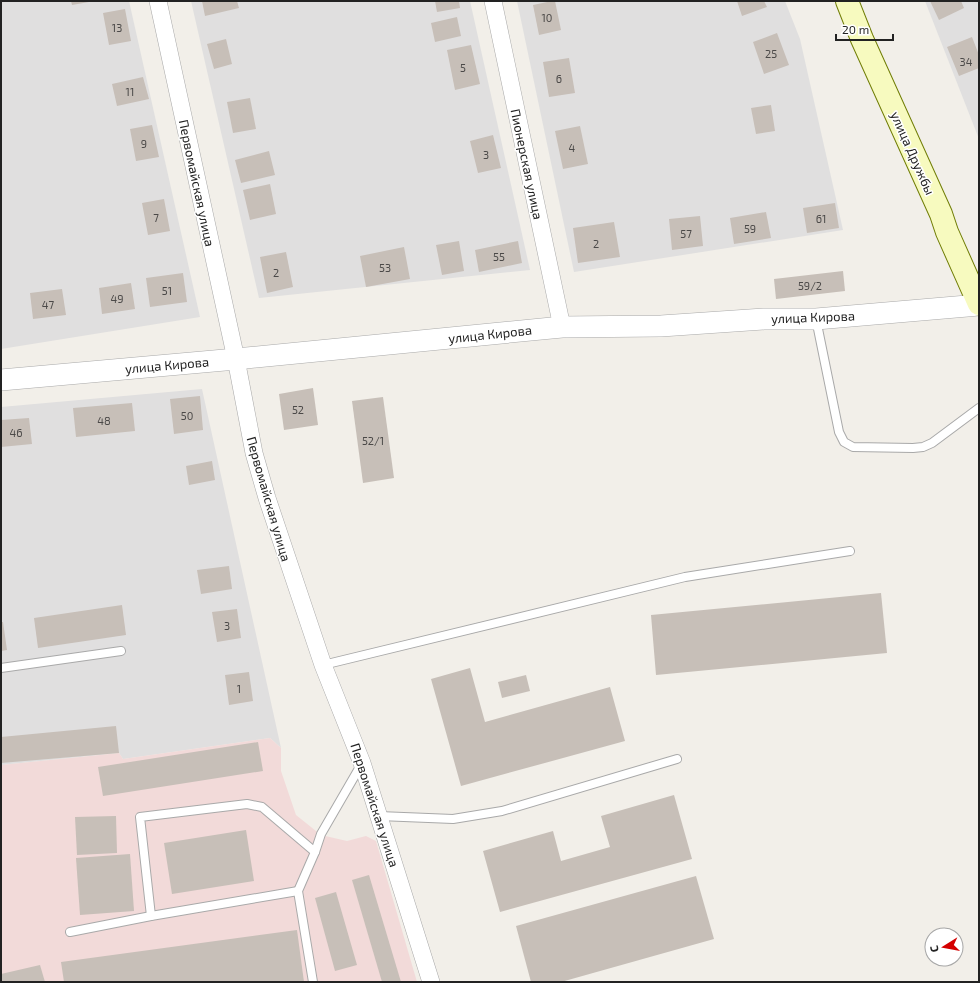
<svg xmlns="http://www.w3.org/2000/svg" width="980" height="983" font-family="'Exo 2',sans-serif">
<style>
.residential{fill:#e0dfdf}
.commercial{fill:#f2dad9}
.building{fill:#c7bfb8}
.lines{fill:none;stroke-linecap:round;stroke-linejoin:round}
.service-casing{stroke:#a9a9a9;stroke-width:10}
.minor-casing{stroke:#a9a9a9;stroke-width:18}
.tertiary-casing{stroke:#a9a9a9;stroke-width:22}
.secondary-casing{stroke:#707d05;stroke-width:24}
.service{stroke:#fff;stroke-width:8}
.minor{stroke:#fff;stroke-width:17}
.tertiary{stroke:#fff;stroke-width:21}
.secondary{stroke:#f7fabf;stroke-width:22}
.labels{text-anchor:middle;dominant-baseline:central;stroke-width:3;stroke-linejoin:round;paint-order:stroke}
.number-label{font-size:11px;fill:#4b4948}
.street-label{font-size:13px;fill:#222;stroke:#fff}
</style>
<rect width="100%" height="100%" fill="#f2efe9"/>
<g class="residential">
<polygon points="1,1 129,1 200,317 1,349"/>
<polygon points="191,1 470,1 530,270 259,298"/>
<polygon points="517,1 785,1 800,39 843,230 574,272"/>
<polygon points="925,1 979,1 979,139"/>
<polygon points="202,389 281,748 270,738 123,759 119,753 1,765 1,407"/>
</g>
<polygon class="commercial" points="270,738 281,748 281,771 296,815 321,835 347,841 366,836 376,841 417,982 1,982 1,765 119,753 123,759"/>
<g class="building">
<polygon points="71,1 89,1 89,2 72,5"/>
<polygon points="202,1 237,1 239,8 205,16"/>
<polygon points="435,1 459,1 460,8 437,12"/>
<polygon points="552,1 555,1 561,30 539,35 533,5"/>
<polygon points="737,1 764,1 767,7 742,16"/>
<polygon points="930,1 961,1 964,8 939,20"/>
<polygon points="125,9 131,41 109,45 103,13"/>
<polygon points="457,17 461,36 435,42 431,23"/>
<polygon points="777,33 789,65 764,74 753,42"/>
<polygon points="972,37 979,55 979,68 959,76 947,47"/>
<polygon points="226,39 232,64 214,69 207,44"/>
<polygon points="471,45 480,84 455,90 447,50"/>
<polygon points="569,58 575,93 549,97 543,62"/>
<polygon points="143,77 149,99 117,106 112,84"/>
<polygon points="250,98 256,129 233,133 227,102"/>
<polygon points="771,105 775,131 756,134 751,108"/>
<polygon points="152,125 159,157 136,161 130,129"/>
<polygon points="580,126 588,164 563,169 555,131"/>
<polygon points="493,135 501,168 478,173 470,141"/>
<polygon points="269,151 275,175 241,183 235,160"/>
<polygon points="270,184 276,214 250,220 243,190"/>
<polygon points="164,199 170,231 148,235 142,203"/>
<polygon points="835,203 839,228 807,233 803,208"/>
<polygon points="766,212 771,238 734,244 730,218"/>
<polygon points="700,216 703,246 672,250 669,219"/>
<polygon points="614,222 620,257 578,263 573,228"/>
<polygon points="459,241 464,271 442,275 436,245"/>
<polygon points="518,241 522,263 479,272 475,250"/>
<polygon points="404,247 410,279 366,287 360,256"/>
<polygon points="286,252 293,287 267,293 260,257"/>
<polygon points="843,271 845,291 776,299 774,279"/>
<polygon points="183,273 187,302 150,307 146,278"/>
<polygon points="131,283 135,309 102,314 99,288"/>
<polygon points="62,289 66,315 33,319 30,293"/>
<polygon points="313,388 318,425 284,430 279,394"/>
<polygon points="200,396 203,430 174,434 170,399"/>
<polygon points="383,397 394,478 363,483 352,401"/>
<polygon points="132,403 135,431 76,437 73,408"/>
<polygon points="29,418 32,444 1,447 1,420"/>
<polygon points="212,461 215,480 189,485 186,466"/>
<polygon points="229,566 232,589 201,594 197,570"/>
<polygon points="881,593 887,653 656,675 651,615"/>
<polygon points="122,605 126,635 38,648 34,618"/>
<polygon points="237,609 241,638 217,642 212,612"/>
<polygon points="1,622 3,622 7,650 1,651"/>
<polygon points="470,668 485,722 610,687 625,741 461,786 431,679"/>
<polygon points="249,672 253,701 229,705 225,675"/>
<polygon points="526,675 530,691 502,698 498,682"/>
<polygon points="116,726 119,753 1,763 1,737"/>
<polygon points="258,742 263,771 103,796 98,767"/>
<polygon points="674,795 692,859 500,912 483,851 553,831 561,861 610,847 601,816"/>
<polygon points="116,816 117,853 77,855 75,817"/>
<polygon points="246,830 254,881 172,894 164,843"/>
<polygon points="130,854 134,911 80,915 76,858"/>
<polygon points="369,875 401,982 382,982 352,880"/>
<polygon points="696,876 714,939 561,982 531,982 516,926"/>
<polygon points="336,892 357,965 335,971 315,898"/>
<polygon points="297,930 304,982 64,982 61,962"/>
<polygon points="40,965 45,982 1,982 1,974"/>
</g>
<g class="lines">
<defs>
<g id="service">
<polyline points="816,319 839,432 844,442 853,447 913,448 923,447 932,443 979,408"/>
<polyline points="323,665 685,577 850,551"/>
<polyline points="1,668 121,651"/>
<polyline points="379,816 453,819 502,811 677,759"/>
<polyline points="151,916 140,817 247,804 262,807 315,852"/>
<polyline points="70,932 151,916 298,891"/>
<polyline points="313,982 298,891 315,852 321,834 361,765"/>
</g>
<g id="minor">
<polyline points="158,1 236,359 254,453 267,498 323,665 362,763 431,982"/>
<polyline points="493,1 562,327"/>
</g>
<polyline id="tertiary" points="1,380 236,359 562,327 661,326 764,319 816,319 979,305"/>
<polyline id="secondary" points="847,1 862,39 941,214 947,232 979,304"/>
</defs>
<use href="#service" class="service-casing"/>
<use href="#minor" class="minor-casing"/>
<use href="#tertiary" class="tertiary-casing"/>
<use href="#secondary" class="secondary-casing"/>
<use href="#service" class="service"/>
<use href="#minor" class="minor"/>
<use href="#tertiary" class="tertiary"/>
<use href="#secondary" class="secondary"/>
</g>
<g class="labels">
<g class="number-label">
<text x="547" y="17">10</text>
<text x="117" y="27">13</text>
<text x="771" y="53">25</text>
<text x="966" y="61">34</text>
<text x="463" y="67">5</text>
<text x="559" y="78">6</text>
<text x="130" y="91">11</text>
<text x="144" y="143">9</text>
<text x="572" y="147">4</text>
<text x="486" y="154">3</text>
<text x="156" y="217">7</text>
<text x="821" y="218">61</text>
<text x="750" y="228">59</text>
<text x="686" y="233">57</text>
<text x="596" y="243">2</text>
<text x="499" y="256">55</text>
<text x="385" y="267">53</text>
<text x="276" y="272">2</text>
<text x="810" y="285">59/2</text>
<text x="167" y="290">51</text>
<text x="117" y="298">49</text>
<text x="48" y="304">47</text>
<text x="298" y="409">52</text>
<text x="187" y="415">50</text>
<text x="104" y="420">48</text>
<text x="16" y="432">46</text>
<text x="373" y="440">52/1</text>
<text x="227" y="625">3</text>
<text x="239" y="688">1</text>
</g>
<g class="street-label">
<text transform="translate(913 153) rotate(66)">улица Дружбы</text>
<text transform="translate(527 164) rotate(78)">Пионерская улица</text>
<text transform="translate(197 183) rotate(78)">Первомайская улица</text>
<text transform="translate(813 317) rotate(-2)">улица Кирова</text>
<text transform="translate(490 334) rotate(-6)">улица Кирова</text>
<text transform="translate(167 365) rotate(-5)">улица Кирова</text>
<text transform="translate(269 499) rotate(74)">Первомайская улица</text>
<text transform="translate(375 805) rotate(72)">Первомайская улица</text>
</g>
</g>
<rect width="980" height="983" fill="none" stroke="#222222" stroke-width="4"/>
<g transform="translate(944 947) rotate(259)"><circle r="19" fill="#ffffff" stroke="#a7a7a7"/>
<path d="M0-3L7 15L0 10L-7 15Z" fill="#d40000"/>
<text y="-6" font-size="11" font-weight="bold" text-anchor="middle" fill="#222222">С</text>
</g>
<path d="M836 34v6h57v-6" fill="none" stroke="#222222" stroke-width="2"/>
<text x="842" y="34" font-size="12" fill="#222222" stroke="#ffffff" stroke-width="3" paint-order="stroke">20 m</text>
</svg>
